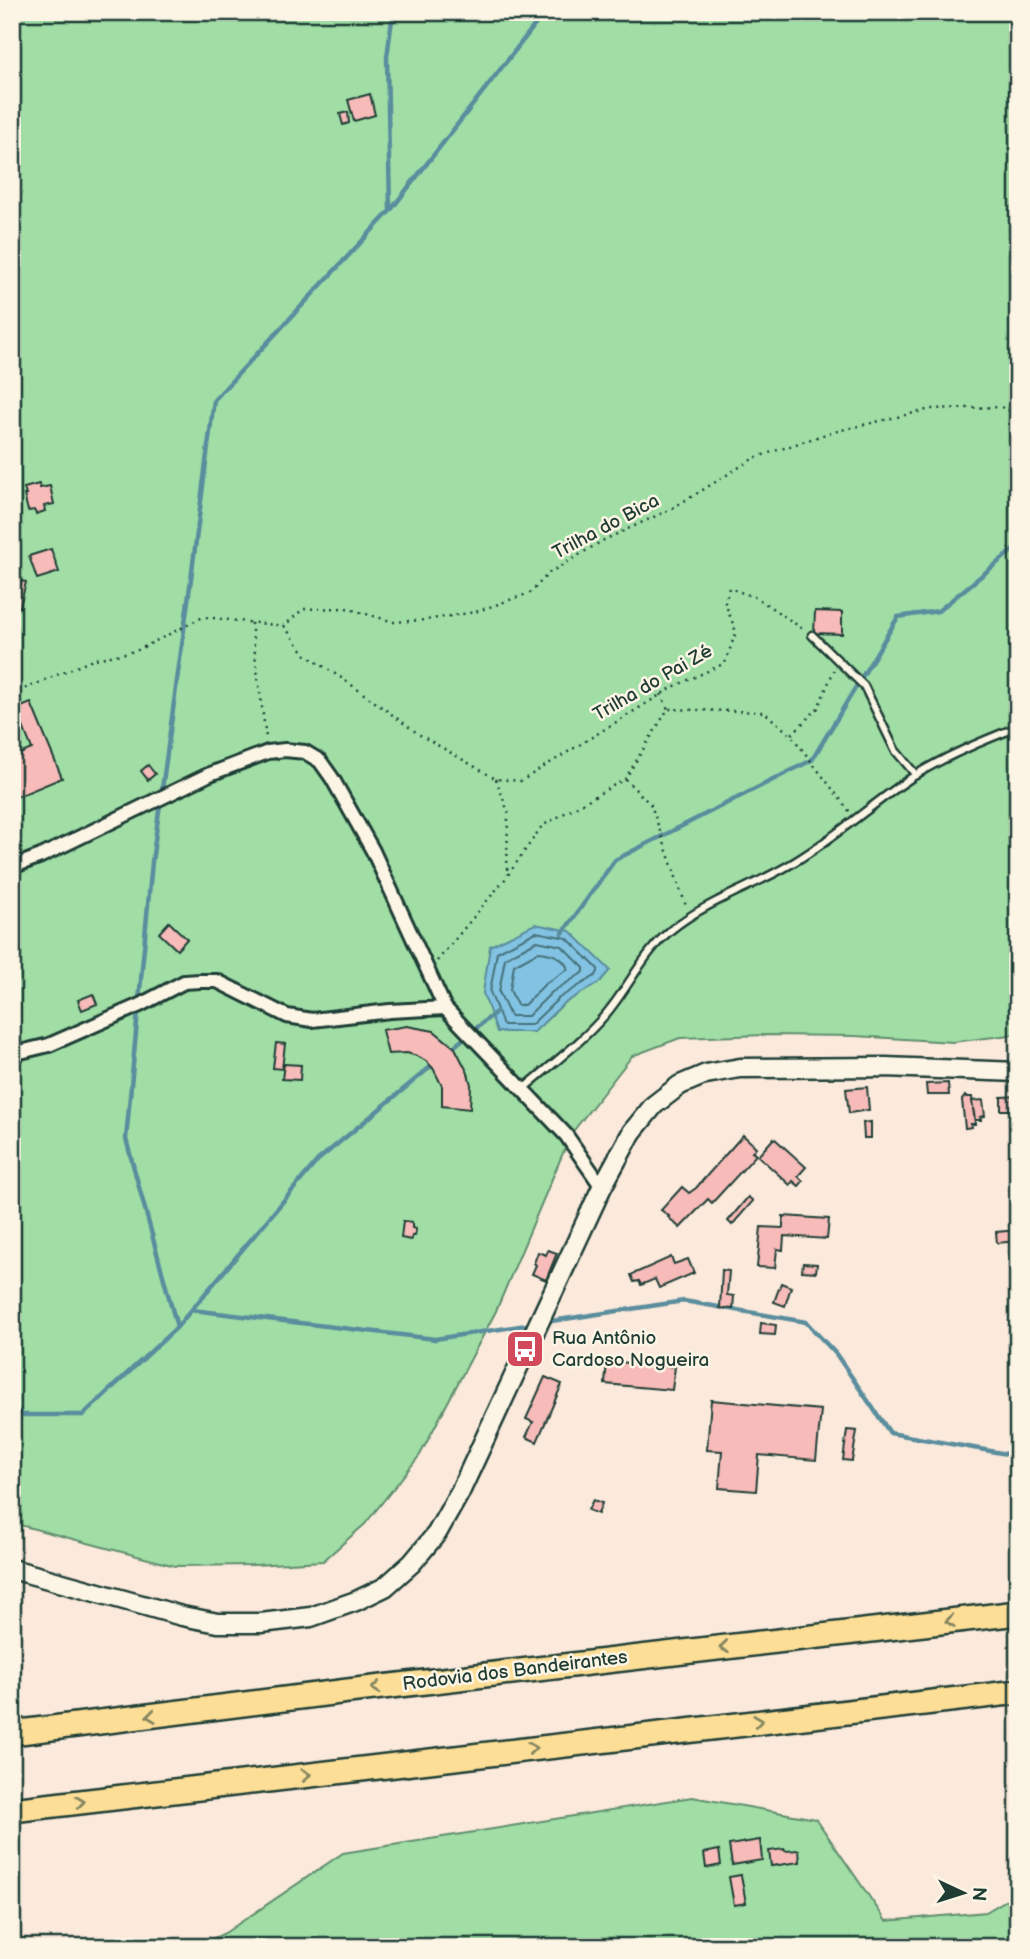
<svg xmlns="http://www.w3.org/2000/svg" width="1030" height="1959" font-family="'Balsamiq Sans',sans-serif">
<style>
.green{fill:#a0dea6;stroke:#608e6d;stroke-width:2;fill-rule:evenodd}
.water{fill:#82c2e3;stroke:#5a8d9d;stroke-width:2}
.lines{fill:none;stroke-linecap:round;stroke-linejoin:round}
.shore{stroke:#47727a;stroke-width:2}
.stream{stroke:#5a8d9d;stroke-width:4.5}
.building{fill:#f7bbb9;stroke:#1f3d34;stroke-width:2}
.lane-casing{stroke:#1f3d34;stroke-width:11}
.street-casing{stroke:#1f3d34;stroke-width:18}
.secondary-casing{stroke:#1f3d34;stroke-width:23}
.highway-casing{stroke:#1f3d34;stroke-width:28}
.path{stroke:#1f3d34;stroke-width:2.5;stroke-dasharray:2 5;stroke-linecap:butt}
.lane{stroke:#fcf5e5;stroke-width:6}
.street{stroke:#fcf5e5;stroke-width:12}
.secondary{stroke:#fcf5e5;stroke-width:18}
.highway{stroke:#fdde96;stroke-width:23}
.oneway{stroke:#838560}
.labels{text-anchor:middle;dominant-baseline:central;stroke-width:5;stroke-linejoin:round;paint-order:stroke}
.street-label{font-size:19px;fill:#1f3d34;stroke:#fcf5e5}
.poi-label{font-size:19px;fill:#1f3d34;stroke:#fcf5e5;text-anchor:start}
</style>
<rect width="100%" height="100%" fill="#fbe9dc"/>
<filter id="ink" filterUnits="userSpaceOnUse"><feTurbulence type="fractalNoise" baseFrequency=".0143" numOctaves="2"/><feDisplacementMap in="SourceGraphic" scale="14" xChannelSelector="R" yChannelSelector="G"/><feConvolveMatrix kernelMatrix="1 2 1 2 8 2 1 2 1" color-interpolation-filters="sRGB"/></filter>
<g filter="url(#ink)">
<g class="green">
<path d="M12 12H1018V1034L953 1042 855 1036 766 1035 680 1038 632 1056 571 1134 496 1311 420 1455 365 1524 323 1561 254 1565 175 1566 12 1523ZM593 955 609 970 600 982 563 1004 534 1032Z"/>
<polygon points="692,1797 816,1819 886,1921 986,1912 1018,1893 1018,1947 195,1947 225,1933 343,1853"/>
</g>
<polygon class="water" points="535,924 570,931 610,970 600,982 563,1004 534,1032 497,1032 483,993 490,946"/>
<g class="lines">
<g class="shore">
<polygon points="536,932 567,938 598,969 598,972 595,976 559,998 531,1025 503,1025 490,992 497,952"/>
<polygon points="537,941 562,946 584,968 584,972 552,992 528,1016 510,1016 499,992 505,958"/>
<path d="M538 952C551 953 563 956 568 969L545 984 524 1005H517L510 990 514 965Z"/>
</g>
<g class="stream">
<polyline points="390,210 387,57 393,12"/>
<polyline points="562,934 615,860 812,760 898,617 938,611 1018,546"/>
<polyline points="451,1049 496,1012"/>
<polyline points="192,1310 435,1339 533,1324"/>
<polyline points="545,1322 684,1301 806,1322 836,1354 890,1433 1018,1456"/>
<polyline points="177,1327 126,1139 152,862 191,579 214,400 390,211 545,12"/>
<polyline points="12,1406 23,1415 83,1415 177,1327 318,1160 434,1064"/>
</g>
</g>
<g class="building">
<polygon points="370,94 375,115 354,121 348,100"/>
<polygon points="348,112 349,123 343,125 340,114"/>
<polygon points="39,484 40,488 50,486 54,504 44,506 45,511 36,514 34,510 28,511 24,495 26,495 24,488"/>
<polygon points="51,549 59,572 37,579 29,556"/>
<polygon points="12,581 21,584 22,581 26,582 20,607 12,605"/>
<polygon points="815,611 842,612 842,634 814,633"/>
<polygon points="31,703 62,778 14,798 12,793 12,757 32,749 16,709"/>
<polygon points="148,765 155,774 148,780 141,771"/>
<polygon points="169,922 187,939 177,950 159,933"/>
<polygon points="93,994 97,1004 82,1010 78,1000"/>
<polygon points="407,1026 434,1031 455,1048 468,1073 471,1085 470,1109 442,1106 442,1086 433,1068 426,1061 417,1056 407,1053 388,1054 382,1030"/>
<polygon points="276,1043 285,1044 282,1069 273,1068"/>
<polygon points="284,1064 301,1065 300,1080 282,1079"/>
<polygon points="948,1083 949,1095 927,1095 926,1084"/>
<polygon points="867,1087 869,1110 849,1113 846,1089"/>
<polygon points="965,1096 966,1097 972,1097 975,1124 971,1124 972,1127 965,1128 962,1100"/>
<polygon points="1018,1096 1018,1125 1014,1124 1014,1110 1001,1110 1001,1097"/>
<polygon points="983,1100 985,1116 980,1117 981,1120 975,1120 972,1101"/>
<polygon points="871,1122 871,1138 864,1138 863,1123"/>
<polygon points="743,1135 756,1147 752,1152 756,1155 712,1203 708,1199 680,1228 668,1217 669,1216 661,1210 682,1187 689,1193 696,1188"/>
<polygon points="774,1138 806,1167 798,1176 803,1181 799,1186 793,1181 790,1185 758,1156"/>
<polygon points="748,1197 753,1201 732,1225 728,1221"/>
<polygon points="783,1216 829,1219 827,1239 784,1236 783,1250 777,1249 775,1268 757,1267 761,1227 783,1228"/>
<polygon points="403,1221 412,1222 412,1228 416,1229 415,1236 412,1236 411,1240 401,1238"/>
<polygon points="1018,1230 1018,1241 997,1243 996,1232"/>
<polygon points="548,1250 557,1253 546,1280 532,1274 536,1265 534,1263 538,1252 546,1255"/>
<polygon points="671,1257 674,1264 688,1259 694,1273 659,1288 655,1279 641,1285 639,1281 634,1282 631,1275"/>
<polygon points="803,1263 817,1264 816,1272 802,1271"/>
<polygon points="722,1270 729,1271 727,1295 734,1296 733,1309 720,1308"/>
<polygon points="781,1283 791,1287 785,1306 774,1302"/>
<polygon points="761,1323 776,1325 775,1335 760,1334"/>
<polygon points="607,1361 675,1367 672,1390 605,1384"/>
<polygon points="545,1377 562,1384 537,1442 526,1437 533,1422 526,1419"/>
<polygon points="711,1400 821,1410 816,1460 759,1455 756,1491 719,1488 722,1451 707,1450"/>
<polygon points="847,1430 857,1431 852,1461 843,1460"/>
<polygon points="593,1500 602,1503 598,1514 588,1510"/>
<polygon points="760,1840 762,1860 732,1865 729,1845"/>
<polygon points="784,1849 785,1851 799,1850 800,1862 771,1866 769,1851"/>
<polygon points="719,1850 721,1865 706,1868 704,1853"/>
<polygon points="741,1875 746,1903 734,1905 729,1877"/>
</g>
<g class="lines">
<defs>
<g id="lane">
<polyline points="812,635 864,686 895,750 916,775"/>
<path d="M523 1089C551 1065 582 1042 606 1014 629 987 643 953 671 930 708 900 756 886 796 861 839 835 875 801 917 774 948 755 984 740 1018 727"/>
</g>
<g id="street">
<polyline points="12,867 41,856 210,774 268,752 285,750 305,752 320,761 332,778 373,851 445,1008 566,1135 602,1187"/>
<polyline points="12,1054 49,1045 140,1005 184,982 200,981 217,981 287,1016 312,1020 390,1011 445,1008"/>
</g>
<polyline id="secondary" points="12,1569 182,1616 218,1623 261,1623 311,1617 356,1601 385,1587 412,1563 437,1533 460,1492 602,1187 632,1132 654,1105 680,1085 706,1074 740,1068 885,1067 1018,1072"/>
<g id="highway">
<polyline points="12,1733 348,1691 1018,1613"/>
<polyline points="12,1810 1018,1692"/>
</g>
</defs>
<use href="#lane" class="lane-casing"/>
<use href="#street" class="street-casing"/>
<use href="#secondary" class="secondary-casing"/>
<use href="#highway" class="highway-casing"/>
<g class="path">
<polyline points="251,623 266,738"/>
<polyline points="284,626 306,655 346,681 420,735 496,779 521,781 673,687 725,663 736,632 725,603 729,588 757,598 803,629"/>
<polyline points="12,694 95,659 136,651 203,617 284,626 303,609 346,608 394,622 426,620 475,612 530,593 549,573 604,540 669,510 701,491 754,458 829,433 931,409 1001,407 1018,414"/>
<polyline points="661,694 668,709"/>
<polyline points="792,734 818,708 834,670"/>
<polyline points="496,779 508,812 507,875"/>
<polyline points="625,779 651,805 686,906"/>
<polyline points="437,961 506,878 542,826 625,779 668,709 764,712 791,735 850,812"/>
</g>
<use href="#lane" class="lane"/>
<use href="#street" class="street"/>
<use href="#secondary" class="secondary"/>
<use href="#highway" class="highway"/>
</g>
<defs><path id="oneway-chevron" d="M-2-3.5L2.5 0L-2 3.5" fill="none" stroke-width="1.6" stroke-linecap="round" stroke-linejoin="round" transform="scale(1.75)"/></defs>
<g class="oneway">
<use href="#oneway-chevron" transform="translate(950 1621) rotate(173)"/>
<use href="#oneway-chevron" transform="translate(724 1647) rotate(173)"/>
<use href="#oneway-chevron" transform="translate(376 1688) rotate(173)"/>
<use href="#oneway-chevron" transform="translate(151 1716) rotate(173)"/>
<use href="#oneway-chevron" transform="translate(758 1721) rotate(-7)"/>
<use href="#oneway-chevron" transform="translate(532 1748) rotate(-7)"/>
<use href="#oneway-chevron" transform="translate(306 1775) rotate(-7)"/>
<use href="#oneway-chevron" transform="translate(80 1802) rotate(-7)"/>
</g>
</g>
<defs>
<symbol id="bus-square" viewBox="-11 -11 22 22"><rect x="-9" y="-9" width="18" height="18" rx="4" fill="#d1495b" stroke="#fcf5e5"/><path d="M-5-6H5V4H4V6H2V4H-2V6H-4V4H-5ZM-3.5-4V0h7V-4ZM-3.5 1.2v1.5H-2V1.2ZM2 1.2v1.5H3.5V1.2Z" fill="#fff"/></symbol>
</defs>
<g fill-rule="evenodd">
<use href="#bus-square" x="503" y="1327" width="44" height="44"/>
</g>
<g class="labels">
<g class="street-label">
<text transform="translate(606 527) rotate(-28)">Trilha do Bica</text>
<text transform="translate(653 683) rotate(-30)">Trilha do Pai Zé</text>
<text transform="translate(515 1671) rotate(-7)">Rodovia dos Bandeirantes</text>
</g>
<g class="poi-label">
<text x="552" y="1338">Rua Antônio<tspan x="552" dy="22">Cardoso Nogueira</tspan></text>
</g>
</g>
<rect width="1030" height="1959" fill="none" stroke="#fcf5e5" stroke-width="42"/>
<rect x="21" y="21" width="988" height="1917" fill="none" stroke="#1f3d34" stroke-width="2.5" filter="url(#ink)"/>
<g transform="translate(963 1893) rotate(94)" stroke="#fcf5e5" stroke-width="5" paint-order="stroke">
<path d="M0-5L12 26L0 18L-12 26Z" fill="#1f3d34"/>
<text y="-10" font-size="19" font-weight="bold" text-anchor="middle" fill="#1f3d34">N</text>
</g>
</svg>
